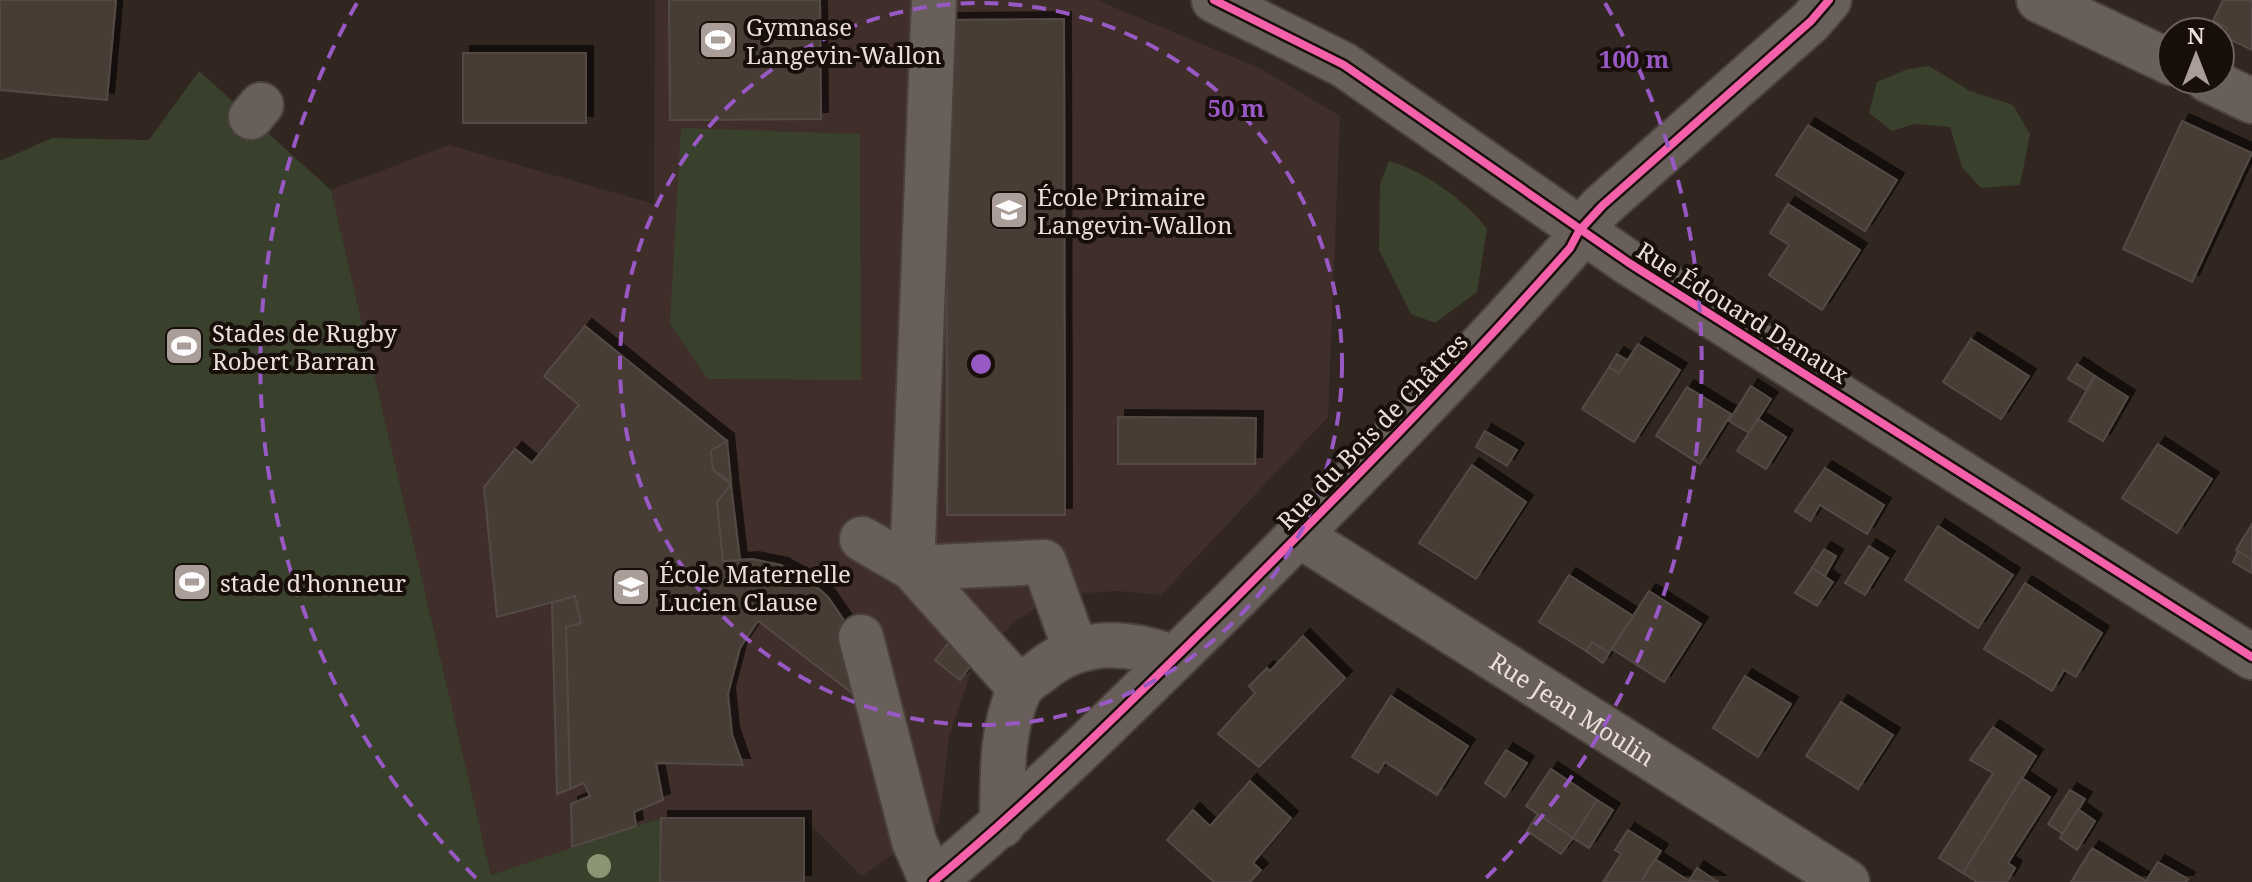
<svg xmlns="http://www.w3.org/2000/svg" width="2252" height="882" font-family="'Noto Serif',serif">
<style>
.education{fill:#402e2a}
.green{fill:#39412c}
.building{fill:#463c36;stroke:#544a45;stroke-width:2;filter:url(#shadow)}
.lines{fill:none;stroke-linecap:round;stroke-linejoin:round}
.minor-casing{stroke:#4b413c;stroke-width:48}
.minor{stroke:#685f5b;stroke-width:44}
.cycleway-casing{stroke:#180f0a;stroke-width:13}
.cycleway{stroke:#f560ab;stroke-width:8}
.tree{fill:#8b9574}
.ring{fill:none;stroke:#9859c5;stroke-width:4;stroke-dasharray:14 10}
.labels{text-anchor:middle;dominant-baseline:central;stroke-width:8;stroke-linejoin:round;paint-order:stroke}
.poi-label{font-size:24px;fill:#eddfd8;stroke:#180f0a;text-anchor:start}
.street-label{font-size:24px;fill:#eddfd8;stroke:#180f0a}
.centre{fill:#9859c5;stroke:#180f0a;stroke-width:4}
.ring-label{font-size:24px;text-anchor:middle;font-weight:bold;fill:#9859c5;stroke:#180f0a;stroke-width:8;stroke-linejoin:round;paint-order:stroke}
</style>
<defs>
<filter id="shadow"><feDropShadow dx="7" dy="-7" stdDeviation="0" flood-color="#0009"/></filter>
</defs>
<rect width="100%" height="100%" fill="#312620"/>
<polygon class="education" points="655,0 1097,0 1259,68 1340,116 1328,417 1161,595 1117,591 1056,595 1016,621 975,660 949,737 939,823 862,876 804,818 661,818 491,875 331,190 449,145 654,204"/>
<g class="green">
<polygon points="1929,66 1970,91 2013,105 2030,134 2020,185 1981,188 1962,167 1950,127 1914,124 1892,131 1869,113 1877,82 1908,69"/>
<polygon points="199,71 331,190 491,875 661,818 660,882 0,882 0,161 52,138 149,140"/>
<polygon points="681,128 860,134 861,380 708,379 670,324"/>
<path d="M1389 161C1424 171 1465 200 1487 229L1477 292 1435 323 1411 314 1379 250 1380 184Z"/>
</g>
<g class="building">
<polygon points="0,0 116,0 107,100 0,90"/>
<polygon points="669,0 820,0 821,119 670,120"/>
<polygon points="2223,0 2252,0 2252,50 2223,36 2227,28 2213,21"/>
<polygon points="1064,19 1065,515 947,515 946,20"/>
<rect x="463" y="53" width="123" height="70"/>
<polygon points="2182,121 2252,153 2192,282 2123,249"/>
<polygon points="1808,125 1897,180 1865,231 1776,175"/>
<polygon points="1788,204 1860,250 1822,310 1769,275 1789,245 1770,233"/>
<polygon points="585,326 727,441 711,451 713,470 731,485 717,502 723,561 752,559 781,565 810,581 828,597 849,628 861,700 758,621 740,648 728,694 732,734 743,765 656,763 663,800 634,812 636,826 572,847 571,804 590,796 584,783 570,789 566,627 581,623 575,596 497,617 484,487 515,449 532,463 579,405 544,376"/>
<polygon points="1971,339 2029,376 2001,419 1943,382"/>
<polygon points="1638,344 1680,370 1634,442 1582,409 1609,367 1619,373"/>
<polygon points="1617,354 1627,360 1619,373 1609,367"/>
<polygon points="2077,364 2095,376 2086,390 2068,379"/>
<polygon points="2095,376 2128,397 2103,441 2069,421"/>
<polygon points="1751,386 1771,399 1749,433 1729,421"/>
<polygon points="1687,387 1731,414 1700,464 1656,436"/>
<polygon points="1118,417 1256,418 1255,464 1118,464"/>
<polygon points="1758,419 1786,437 1766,469 1737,451"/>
<polygon points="1485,431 1517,450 1507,466 1476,447"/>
<polygon points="727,441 731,482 713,470 711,451"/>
<polygon points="2158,444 2212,479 2177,533 2122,498"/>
<polygon points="1472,465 1526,502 1476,579 1419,543"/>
<polygon points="1825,468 1884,505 1867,534 1820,505 1810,521 1795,511"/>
<polygon points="731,485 740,560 723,561 717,502"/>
<polygon points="2252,524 2252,560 2236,550"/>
<polygon points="1938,526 2013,575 1978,628 1905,580"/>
<polygon points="1869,546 1888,558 1865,595 1845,583"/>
<polygon points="1824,549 1836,556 1825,576 1812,568"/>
<polygon points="2238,551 2252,560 2252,573 2233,562"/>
<polygon points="1812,568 1833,582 1817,606 1795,593"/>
<polygon points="1569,575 1633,616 1609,653 1592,642 1586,651 1539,622"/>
<polygon points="2025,583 2102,633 2076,677 2064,670 2052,691 1984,649"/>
<polygon points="1649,591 1701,624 1664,682 1612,649"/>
<polygon points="575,596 581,623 566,627 570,789 557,794 552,603"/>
<polygon points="1303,636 1345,678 1259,767 1218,734 1255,693 1249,686 1267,668 1270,671"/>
<polygon points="951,640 975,660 960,680 935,660"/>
<polygon points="1592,642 1609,653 1603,663 1586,651"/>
<polygon points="1745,676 1791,704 1758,757 1713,728"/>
<polygon points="1391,696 1468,746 1437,795 1385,762 1378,773 1352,757"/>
<polygon points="1841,702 1893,735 1858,789 1806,756"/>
<polygon points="1993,727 2036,756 1963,873 1939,858 1993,773 1970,760"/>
<polygon points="1506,750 1527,763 1505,797 1485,783"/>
<polygon points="1551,769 1597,800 1573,838 1526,806"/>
<polygon points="2022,778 2050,797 2008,863 2015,868 2007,882 1977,882 1963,873"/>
<polygon points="1250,781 1291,818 1253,863 1261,870 1250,882 1214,882 1167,840 1193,810 1210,826"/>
<polygon points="2070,790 2085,799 2063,834 2048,824"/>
<polygon points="1597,800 1613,810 1589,848 1573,838"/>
<polygon points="2078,809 2095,821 2077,850 2060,838"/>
<polygon points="1538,814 1573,838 1561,854 1527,831"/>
<polygon points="661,818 804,818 804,882 660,882"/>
<polygon points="1628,830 1661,851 1641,882 1603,882 1621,854 1615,850"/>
<polygon points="2092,848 2146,881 2158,862 2188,879 2186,882 2071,882"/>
<polygon points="1655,859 1689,881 1691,882 1641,882"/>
<polygon points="1697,868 1718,882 1717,882 1689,881"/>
</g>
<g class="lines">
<defs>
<g id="minor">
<polyline points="934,0 912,568 1044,562 1075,648"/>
<polyline points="1214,0 1344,65 1629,263 2252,657"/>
<polyline points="2039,0 2172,63"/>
<polyline points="2208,80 2252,101"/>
<polyline points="251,117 261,105"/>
<path id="s1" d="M1299 535 1847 882"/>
<polyline points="862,539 912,568 1020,688"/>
<polyline points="861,637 914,841 932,882"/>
<path d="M1002 825C1003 781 1000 732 1019 691 1023 682 1035 676 1042 670 1083 637 1128 641 1175 658"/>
<path d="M933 882C1038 795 1133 699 1230 604 1346 488 1461 371 1570 248L1579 231 1602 206 1811 21 1829 0"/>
</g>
</defs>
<use href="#minor" class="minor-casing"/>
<use href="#minor" class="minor"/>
<defs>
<g id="cycleway">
<polyline points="1214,0 1344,65 1629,263 2252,657"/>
<path d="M933 882C1038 795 1133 699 1230 604 1346 488 1461 371 1570 248L1579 231 1602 206 1811 21 1829 0"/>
</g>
</defs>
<use href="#cycleway" class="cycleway-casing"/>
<use href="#cycleway" class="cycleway"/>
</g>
<circle class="tree" cx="599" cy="866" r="12"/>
<g class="ring">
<circle cx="981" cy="364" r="361"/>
<path d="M476 878A721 721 0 0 1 357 3M1605 3A721 721 0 0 1 1486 878"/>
</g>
<defs>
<symbol id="stadium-square" viewBox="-11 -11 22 22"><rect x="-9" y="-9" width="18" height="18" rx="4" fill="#ab9e98" stroke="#180f0a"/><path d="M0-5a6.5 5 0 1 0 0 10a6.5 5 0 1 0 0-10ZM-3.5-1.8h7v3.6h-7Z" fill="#fff"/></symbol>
<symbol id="school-square" viewBox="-11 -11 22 22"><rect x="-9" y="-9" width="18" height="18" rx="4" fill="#ab9e98" stroke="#180f0a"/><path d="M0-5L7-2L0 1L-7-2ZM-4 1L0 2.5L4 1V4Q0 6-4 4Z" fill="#fff"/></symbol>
</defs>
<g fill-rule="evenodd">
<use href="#stadium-square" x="696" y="18" width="44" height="44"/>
<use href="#school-square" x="987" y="188" width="44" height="44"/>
<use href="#stadium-square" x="162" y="324" width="44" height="44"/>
<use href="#stadium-square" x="170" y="560" width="44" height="44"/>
<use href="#school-square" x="609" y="565" width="44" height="44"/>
</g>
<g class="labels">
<g class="poi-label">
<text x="746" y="26">Gymnase<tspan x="746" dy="28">Langevin-Wallon</tspan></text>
<text x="1037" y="196">École Primaire<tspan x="1037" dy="28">Langevin-Wallon</tspan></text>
<text x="212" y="332">Stades de Rugby<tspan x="212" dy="28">Robert Barran</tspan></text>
<text x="659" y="573">École Maternelle<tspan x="659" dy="28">Lucien Clause</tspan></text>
<text x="220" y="582">stade d'honneur</text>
</g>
<g class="street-label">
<text transform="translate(1743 312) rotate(32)">Rue Édouard Danaux</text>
<text transform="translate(1372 431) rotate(-46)">Rue du Bois de Châtres</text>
<text stroke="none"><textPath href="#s1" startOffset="324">Rue Jean Moulin</textPath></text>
</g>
</g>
<circle cx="981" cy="364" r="12" class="centre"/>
<g class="ring-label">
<text x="1634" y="68">100 m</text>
<text x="1236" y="117">50 m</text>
</g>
<g transform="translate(2196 56)"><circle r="38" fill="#180f0a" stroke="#6d625c" stroke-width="2"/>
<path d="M0-6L14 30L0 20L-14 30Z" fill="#ab9e98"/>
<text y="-12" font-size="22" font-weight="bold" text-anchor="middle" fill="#eddfd8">N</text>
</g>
</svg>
